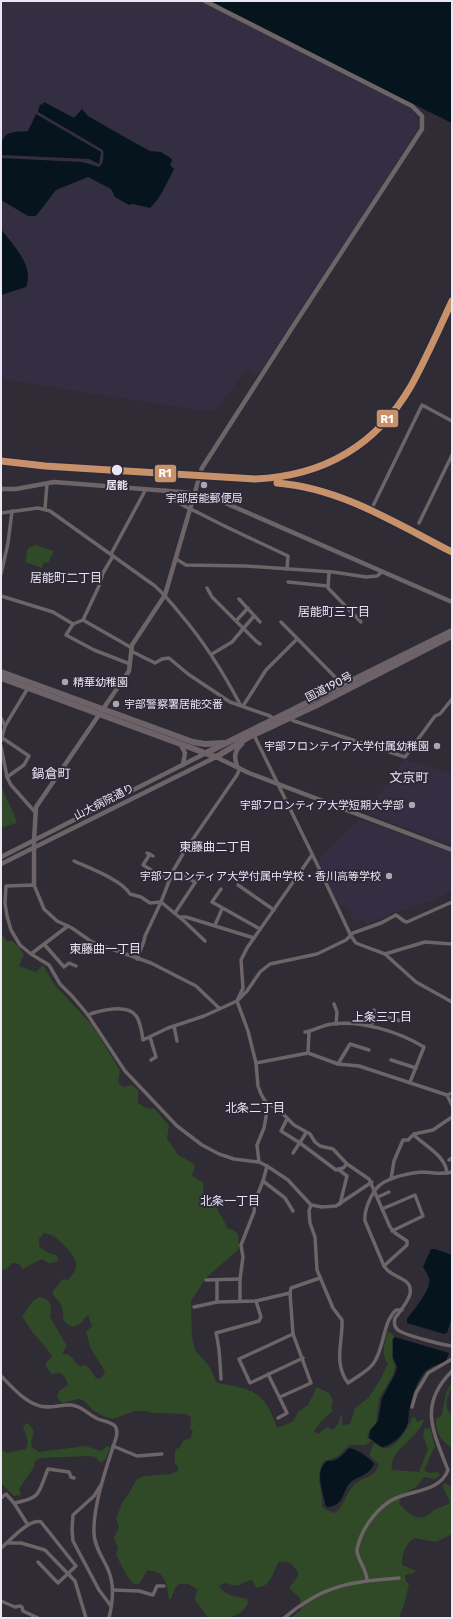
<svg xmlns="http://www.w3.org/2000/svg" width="453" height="1619" font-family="Rubik,'Noto Sans JP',sans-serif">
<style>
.built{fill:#342e42}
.green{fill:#304927}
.water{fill:#06151d}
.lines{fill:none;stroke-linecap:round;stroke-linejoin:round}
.minor{stroke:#6c6466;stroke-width:3.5}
.tertiary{stroke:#6c6466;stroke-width:4.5}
.trunk{stroke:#6c6268;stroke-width:6}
.rail{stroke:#6f696e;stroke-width:1.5;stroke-dasharray:7 7;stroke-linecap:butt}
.rail-1-casing{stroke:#2e2939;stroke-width:10}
.rail-1{stroke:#c7916a;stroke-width:7}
.stop-dot{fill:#eae7f2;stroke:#2e2939;stroke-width:1.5}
.poi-dot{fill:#a9a6b0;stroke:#2e2939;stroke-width:1.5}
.labels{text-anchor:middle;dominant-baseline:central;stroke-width:4;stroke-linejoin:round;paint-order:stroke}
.stop-label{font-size:11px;font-weight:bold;fill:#eae7f2;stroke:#2e2939}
.poi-label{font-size:11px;fill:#eae7f2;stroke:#2e2939;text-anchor:end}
.street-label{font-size:11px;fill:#eae7f2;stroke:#2e2939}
.neighbourhood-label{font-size:12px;fill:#eae7f2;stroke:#2e2939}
.quarter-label{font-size:13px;fill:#eae7f2;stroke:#2e2939}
.line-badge{stroke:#2e2939;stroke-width:1.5}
.badge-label{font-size:11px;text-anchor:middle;font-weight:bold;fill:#fff}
</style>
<rect width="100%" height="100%" fill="#2f2c36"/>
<g class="built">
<polygon points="1,1 200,1 401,102 414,111 420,127 257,376 251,371 245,371 217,409 204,411 1,379"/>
<polygon points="404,759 452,774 452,845 366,813 379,796"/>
<polygon points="360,819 452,853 452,891 429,902 393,913 366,925 363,920 355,922 347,905 339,905 318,861"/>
</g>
<g class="green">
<path d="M36 545 54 551 48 563 44 562 42 568 25 562C27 557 26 553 28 548Z"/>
<path d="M1 783C4 797 13 809 17 823L4 827H1Z"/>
<path d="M1 933 7 941H13L24 954 19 966 36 972 43 965 54 984 92 1025 120 1070 118 1082 123 1087 132 1085 138 1090V1103L146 1108 155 1109 169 1126 167 1138 178 1155 193 1163 195 1166 192 1176 204 1183C202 1192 203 1195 212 1200L221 1198 223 1199 217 1208C220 1215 225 1221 227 1228L233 1230 238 1234 239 1249 206 1278 191 1301 192 1337 195 1350 209 1366 217 1383C234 1386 256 1388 266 1404 271 1411 274 1420 277 1428L292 1422 299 1411 308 1405 317 1387 329 1393 333 1401 331 1408 333 1410 320 1423 314 1431 318 1434 327 1427 333 1430 338 1424 342 1413V1425L350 1424 355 1408 368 1398 377 1385 388 1364C380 1354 385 1342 388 1331L395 1336 392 1340V1358L395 1366 393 1375 379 1399 376 1423 370 1429 367 1438 372 1441 365 1445H349C341 1454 336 1459 324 1461 313 1478 324 1489 322 1506L326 1510 334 1513C343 1508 346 1493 354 1485 364 1475 374 1480 379 1464L369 1455 374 1443C376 1445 380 1447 382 1448 395 1451 408 1428 412 1418L415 1417 417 1422 424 1419C419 1439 388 1450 392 1470L419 1472 428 1449 423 1436 424 1429 430 1428 435 1446 424 1470 429 1473 438 1472 440 1475 435 1479 424 1477 416 1487 402 1495 399 1503C408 1513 417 1524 431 1513 435 1510 432 1510 436 1509 442 1506 445 1507 450 1502L443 1488 444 1483 452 1486V1534L436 1542 414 1538C405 1544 402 1554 402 1565L416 1571 414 1573 405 1575 406 1581 409 1584 405 1601 399 1618H291L301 1610 300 1598 289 1588 298 1576V1572C292 1564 290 1560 279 1562 271 1574 273 1585 257 1588L252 1580C237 1583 244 1589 225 1583L219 1586C225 1596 236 1596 247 1599L248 1603C240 1619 227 1618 208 1618L195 1600 197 1589 188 1584H179L175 1588 171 1599H169C167 1585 165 1569 147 1571L139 1584H134L128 1578 116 1555 118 1548 114 1538 119 1527 116 1518 122 1503 129 1493 137 1479 144 1476 170 1474 178 1471V1466L175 1464V1450L180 1447 184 1440 190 1439 193 1431 190 1429 191 1417 186 1414 153 1413 145 1411H135L113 1419 103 1416 94 1411 83 1400 78 1399 62 1403 57 1397 59 1391 68 1385 65 1377 60 1373 51 1374 45 1364 52 1356C46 1346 38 1340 31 1330 28 1326 26 1321 22 1317L32 1302 39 1297C51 1298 53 1307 50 1317L67 1346 63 1352V1354C73 1354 73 1362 80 1366L85 1365 89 1368 96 1378 99 1379 103 1376 105 1371 91 1349 86 1332 92 1326 88 1315 80 1324 73 1327 67 1324 63 1319C64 1308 60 1302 53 1295V1291L63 1279 68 1280C72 1275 77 1270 76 1263 74 1254 61 1241 53 1236 51 1234 47 1234 44 1233L39 1239V1246L48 1253 56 1255 59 1260C52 1264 49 1264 42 1259L23 1269 19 1264 12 1263 7 1269 1 1270Z"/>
<path d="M452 1381C452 1392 440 1406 452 1415V1447H450C440 1439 435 1432 436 1419L441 1416 442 1413 446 1393Z"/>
<polygon points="28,1423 34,1431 31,1443 32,1447 39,1452 86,1446 101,1451 107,1446 110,1447 106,1459 101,1463 96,1458 89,1456 40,1458 35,1461 34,1467 19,1489 21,1495 14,1496 1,1483 1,1449 6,1453 26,1449 28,1441 23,1426"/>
</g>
<g class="water">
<polygon points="202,1 452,1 452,123"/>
<path d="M44 102 74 118 82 109 88 116 128 139 150 151 161 152 172 159V161L170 165 174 169C167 182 161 198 150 208L133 204 129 205 115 197 111 189 88 177 56 190 36 216H28L1 200V158L82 162 99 167C104 163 104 156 103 150L38 112 40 104 42 105Z"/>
<path d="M36 114 101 152 99 164 89 159 1 155C1 132 7 132 28 131Z"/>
<path d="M1 229C12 244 35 266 26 287L1 295Z"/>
<path d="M431 1249H435L452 1255V1317L447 1333 444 1334 407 1323V1319C413 1310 432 1290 429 1278 428 1274 425 1271 423 1267Z"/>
<path d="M395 1337 449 1353 446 1361C439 1365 429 1366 424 1373 417 1381 412 1396 410 1407 408 1412 409 1417 408 1422 406 1433 393 1445 382 1447L369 1438 370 1431 378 1421 382 1398 395 1374 397 1367 393 1357V1339Z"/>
<path d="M349 1448C357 1449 369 1457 374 1464 368 1476 361 1475 352 1481 341 1490 346 1506 327 1507 324 1503 325 1499 323 1495 321 1483 316 1470 327 1461 339 1461 341 1456 349 1448Z"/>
</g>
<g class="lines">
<g class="minor">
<path d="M165 490C173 502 188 508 201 514 229 529 259 542 288 556L287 569"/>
<polyline points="373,506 422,405 452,421"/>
<polyline points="45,509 47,483"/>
<path d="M1 513 38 508 50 511 155 586C165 595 173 605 182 616 205 643 223 672 240 704"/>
<polyline points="419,523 452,455"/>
<polyline points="111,554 146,489"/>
<polyline points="113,556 103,573 99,586 83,620 73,624 66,635 94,650 130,664"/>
<polyline points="176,559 186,565 246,566 333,572 366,577 377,576 382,572"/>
<polyline points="329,572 328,588 361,622"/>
<polyline points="1,574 8,543 12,511"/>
<polyline points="288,582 327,586"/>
<polyline points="207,588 212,597 256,641 260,644"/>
<polyline points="1,596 53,612 73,624"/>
<polyline points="239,599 260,622"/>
<polyline points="83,620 132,648"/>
<polyline points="236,621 248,608"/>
<polyline points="281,622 336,678"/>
<polyline points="131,651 155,663 162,659 169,658 188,674 230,702 270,716 274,719"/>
<polyline points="212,654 232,642 254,616"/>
<polyline points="243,706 266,670 297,639"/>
<polyline points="1,718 5,726"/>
<polyline points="289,718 294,721 405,757 435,716 440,714 452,699"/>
<polyline points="254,735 316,862 351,936 356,943 361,945 385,954 416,982 452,1002"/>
<polyline points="1,737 29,756 24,765 7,777"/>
<polyline points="1,741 5,726 28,688"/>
<polyline points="1,746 7,777 11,785 35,812"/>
<polyline points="147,853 153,856"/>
<polyline points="150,854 143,865 169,881"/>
<path d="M74 861C89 868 122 880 130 894L141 897 150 903 161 902 184 921 205 941"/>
<polyline points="173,871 195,882"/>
<polyline points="238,885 274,910"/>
<polyline points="221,889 212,902 260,929"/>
<polyline points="175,913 202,872"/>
<polyline points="180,917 186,917 254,938"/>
<polyline points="215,925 222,909"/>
<polyline points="44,944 64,967 69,963 76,966"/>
<polyline points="31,954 68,926"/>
<polyline points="385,954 425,942 452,944"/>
<polyline points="137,959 144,941 145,936 161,902 173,871 184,852 237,775 240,768"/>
<polyline points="334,1004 337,1012 336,1024"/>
<polyline points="219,1008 196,986 151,963 92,942 72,928 57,921 44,909 34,885 6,886 5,903 7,916 11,930 20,945 31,954 49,965 60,984 73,997 88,1015 125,1071 177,1126 202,1145 219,1154 234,1159 259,1162 267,1166 288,1180 311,1205 322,1207 336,1206 372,1182"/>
<polyline points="375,1014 401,1021"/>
<path d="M88 1015C97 1011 104 1010 113 1009 137 1007 140 1018 143 1040L168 1028 204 1016 237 1001 247 991 260 972 270 964 317 954 346 940 353 933 381 923 396 915 404 921 407 922 452 902"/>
<polyline points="174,1026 177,1041"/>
<polyline points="371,1026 375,1014 374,1010"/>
<path d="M305 1032C314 1031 322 1025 332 1024 362 1020 399 1032 424 1047L410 1082"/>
<polyline points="150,1037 156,1057 151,1060"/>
<polyline points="308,1053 309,1032"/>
<polyline points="391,1060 416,1068"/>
<polyline points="256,1063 308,1053 338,1064 359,1066 447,1095 452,1093"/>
<polyline points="338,1064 350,1044 369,1050"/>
<polyline points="447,1095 452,1105"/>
<path d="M265 1101 280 1111 294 1125 310 1134 315 1142 320 1146 333 1149 347 1164 369 1179 390 1227 395 1233 407 1241V1245L384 1266C388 1273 395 1275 402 1279 421 1288 403 1307 395 1318 394 1322 394 1327 398 1330 404 1335 443 1345 452 1346"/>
<polyline points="287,1119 281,1131 300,1143 336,1170 343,1168 347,1164"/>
<path d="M414 1134 416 1137C427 1147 446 1157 447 1173"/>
<polyline points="293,1153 306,1133"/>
<polyline points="449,1160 452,1158"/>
<polyline points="259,1162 257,1145 264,1128 267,1111 265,1101 261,1094 258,1086 256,1063 248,1031 237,1001 243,988 241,960 247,948 312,855"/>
<polyline points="338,1169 347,1176 340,1204"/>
<polyline points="391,1179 394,1161 403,1140 408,1140 414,1134 433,1130 452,1117"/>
<polyline points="263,1181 285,1198 293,1211"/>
<polyline points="378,1197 389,1192"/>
<path d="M311 1205 309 1211 310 1223 315 1237 317 1270 333 1308 342 1320C343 1342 333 1363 348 1383 356 1377 367 1372 373 1364 385 1348 382 1323 396 1310H402"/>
<polyline points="382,1209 415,1195 423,1216 392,1231"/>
<path d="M384 1266 365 1221C364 1212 367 1205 371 1197 373 1193 376 1188 380 1185 390 1177 409 1173 421 1172 432 1172 441 1175 452 1172"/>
<polyline points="206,1280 240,1279"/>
<polyline points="217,1280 217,1302"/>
<polyline points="240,1301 240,1279 243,1257 241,1245 254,1212 255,1201 263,1181 267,1166"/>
<polyline points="194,1307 217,1302 256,1301 290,1293"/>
<polyline points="293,1334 239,1359 250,1383 303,1358"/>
<polyline points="268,1374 287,1413 278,1418"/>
<path d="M1 1376C12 1387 23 1400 37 1405 48 1410 60 1404 71 1405 83 1406 88 1415 98 1419 103 1421 111 1422 115 1426 118 1430 117 1434 116 1438 107 1466 93 1504 94 1533 94 1545 102 1557 107 1567 115 1584 113 1601 109 1618"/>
<path d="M221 1379C220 1363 220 1348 216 1333L259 1321 261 1317 256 1301"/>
<polyline points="280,1397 311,1383 293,1334 290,1293 291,1288 320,1278"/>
<polyline points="412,1407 416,1393 428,1373 452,1359"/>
<polyline points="113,1446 137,1456 162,1454"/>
<polyline points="101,1485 94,1496 73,1515 72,1530 73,1541 99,1590 111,1606"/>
<polyline points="1,1498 6,1494 14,1503 28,1525"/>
<path d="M14 1503C42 1498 38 1493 48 1469L69 1472 71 1477 74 1478"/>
<polyline points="9,1543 21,1543 45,1550 75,1581 86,1618"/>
<path d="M1 1548C10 1541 29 1518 41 1522L76 1566 58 1583 38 1562"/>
<path d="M367 1581C367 1568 356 1559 357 1549 361 1530 374 1512 390 1501 407 1490 440 1493 448 1470 433 1431 418 1405 452 1371"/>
<polyline points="113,1590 139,1591 153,1595 157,1586 164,1586"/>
<polyline points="1,1601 15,1607 20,1606 22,1607 23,1611 38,1618"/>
<path d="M284 1618C323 1585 349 1582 399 1578"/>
</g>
<g class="tertiary">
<polyline points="1,489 16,489 54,482 181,492 207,495 452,602"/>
<polyline points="181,745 185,753 183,765"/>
<path d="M237 766C234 757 234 751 242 744"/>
<polyline points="1,857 206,753"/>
<polyline points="1,864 216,757 249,773 452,850"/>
<polyline points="34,885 34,841 36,807 129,671 132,645 165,595 202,468 292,328 422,129 422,116 412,106 205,1"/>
</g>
<g class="trunk">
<polyline points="1,672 193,742 205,744 223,743"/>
<polyline points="1,678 216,757 249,737 317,705 452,636"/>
<polyline points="208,752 452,631"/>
</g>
<path class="rail" d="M233 478C252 479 270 479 288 476 340 467 385 432 411 386 426 359 439 329 452 301"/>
<defs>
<g id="rail-1">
<path d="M1 461 45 466 255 479C324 476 376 446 411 386 426 359 439 329 452 301"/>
<path d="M277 483C341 488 397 524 452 552"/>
</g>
</defs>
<use href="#rail-1" class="rail-1-casing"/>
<use href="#rail-1" class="rail-1"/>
</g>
<circle class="stop-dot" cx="117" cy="470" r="6"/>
<g class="poi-dot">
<circle cx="204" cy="485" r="4"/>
<circle cx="65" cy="682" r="4"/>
<circle cx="116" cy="704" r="4"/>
<circle cx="437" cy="746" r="4"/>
<circle cx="412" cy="805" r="4"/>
<circle cx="389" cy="876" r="4"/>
</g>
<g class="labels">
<g class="stop-label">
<text x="117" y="485">居能</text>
</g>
<g class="poi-label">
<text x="204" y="498" text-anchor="middle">宇部居能郵便局</text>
<text x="73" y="682" text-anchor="start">精華幼稚園</text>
<text x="124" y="704" text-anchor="start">宇部警察署居能交番</text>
<text x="429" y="746">宇部フロンテイア大学付属幼稚園</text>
<text x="404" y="805">宇部フロンティア大学短期大学部</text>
<text x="381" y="876">宇部フロンティア大学付属中学校・香川高等学校</text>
</g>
<g class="street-label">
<text transform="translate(329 687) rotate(-27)">国道190号</text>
<text transform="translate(104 802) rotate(-27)">山大病院通り</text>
</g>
<g class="neighbourhood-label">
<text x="66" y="578">居能町二丁目</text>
<text x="334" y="612">居能町三丁目</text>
<text x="215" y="847">東藤曲二丁目</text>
<text x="105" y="949">東藤曲一丁目</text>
<text x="382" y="1017">上条三丁目</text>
<text x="255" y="1108">北条二丁目</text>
<text x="230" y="1201">北条一丁目</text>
</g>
<g class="quarter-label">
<text x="51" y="773">鍋倉町</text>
<text x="409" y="777">文京町</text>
</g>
</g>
<g class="line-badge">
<rect x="376" y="409" width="23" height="19" rx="4" fill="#c7916a"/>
<rect x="154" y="464" width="23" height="19" rx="4" fill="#c7916a"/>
</g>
<g class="badge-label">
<text x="387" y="423">R1</text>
<text x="165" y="477">R1</text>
</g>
<rect width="453" height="1619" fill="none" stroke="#eae7f2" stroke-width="4"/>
</svg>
